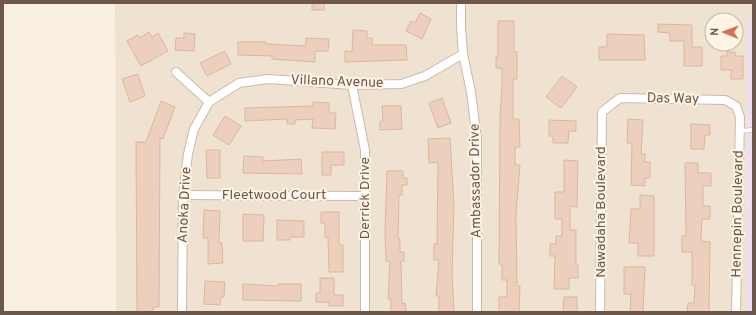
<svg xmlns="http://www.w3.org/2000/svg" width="756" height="315" font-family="Overpass,sans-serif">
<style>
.residential{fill:#f0e2d0;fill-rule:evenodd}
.education{fill:#eddef5}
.building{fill:#eccfbc;stroke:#dcb69e}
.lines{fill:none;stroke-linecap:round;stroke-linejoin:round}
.service-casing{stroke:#cabaac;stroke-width:5.5}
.minor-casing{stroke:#cabaac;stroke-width:10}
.service{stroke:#fff;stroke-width:4}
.minor{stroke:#fff;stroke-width:8}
.labels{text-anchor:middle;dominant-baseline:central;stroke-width:4;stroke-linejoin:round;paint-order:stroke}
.street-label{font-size:14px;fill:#6d574b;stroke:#fdf4e6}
</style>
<rect width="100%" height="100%" fill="#f9f0e1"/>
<path class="residential" d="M115 3H753V19H748L747 312H116ZM712 20H736V44H712Z"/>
<polygon class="education" points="748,18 753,19 753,312 747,312"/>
<g class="building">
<rect x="312" y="3" width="12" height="7"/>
<polygon points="420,13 431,19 422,39 406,31 411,21 415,23"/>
<polygon points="498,21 514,21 514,52 517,52 517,79 513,79 513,119 519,119 520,147 515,147 515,165 520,165 516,215 517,286 520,286 519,312 499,312 499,297 507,297 507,280 502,280 502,264 499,264 500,119 502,85 502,68 496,68 496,57 498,57"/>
<polygon points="658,24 692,25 692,47 702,47 702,66 684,66 684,41 670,41 670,33 658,32"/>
<polygon points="353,30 367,31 367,38 372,38 372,45 406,45 407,60 345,62 345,51 352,52"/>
<polygon points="149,32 152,37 158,33 168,51 141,66 127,41 138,35 140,38"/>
<polygon points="184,33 195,34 194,51 175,50 176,38 184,38"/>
<polygon points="607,34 644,35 645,60 599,60 599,47 607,47"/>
<polygon points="306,38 329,39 328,51 315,51 315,62 272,59 272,56 238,55 238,42 266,42 266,44 306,46"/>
<polygon points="225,51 231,64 207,76 200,63"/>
<polygon points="727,52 735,52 735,56 743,56 743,79 731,79 731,70 721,70 721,56 727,56"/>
<polygon points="138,74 145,96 130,102 122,79"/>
<polygon points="562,76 577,87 561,108 546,97"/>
<polygon points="442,98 451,123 438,128 429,103"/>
<polygon points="161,101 175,107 163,139 160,138 159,307 153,307 153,312 137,312 136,142 146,142"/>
<polygon points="313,102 329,103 329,113 336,113 335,129 312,128 313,119 295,120 295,124 287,124 287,119 245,121 245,108 313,106"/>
<polygon points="382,106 401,106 402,129 380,130 380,121 383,121"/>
<polygon points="225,116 241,126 229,145 213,135"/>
<polygon points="628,119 643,120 641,154 645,154 645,162 650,162 650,178 645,178 645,186 631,185 632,143 627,143"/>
<polygon points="549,120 576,121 576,131 569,131 568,143 553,143 553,136 549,136"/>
<polygon points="691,124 710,125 710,135 705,135 704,149 691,149"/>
<polygon points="450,138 454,206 452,275 454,312 439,312 439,296 436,296 439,260 434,260 434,244 437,244 438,162 429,163 428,139"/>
<polygon points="206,150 220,150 220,178 207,178"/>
<polygon points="322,152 344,152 344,165 331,165 331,175 322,175"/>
<polygon points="244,156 263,157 263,161 301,159 302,174 243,173"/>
<polygon points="564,160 578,161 577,207 570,206 570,230 576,230 576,264 578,265 578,278 569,278 569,289 554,289 555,256 550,256 550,244 556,244 556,236 562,236 562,219 555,219 555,192 564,192"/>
<polygon points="685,163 698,163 698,173 711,173 711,186 703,186 703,206 710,206 710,219 702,219 701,241 710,242 709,312 687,312 688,303 694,303 695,285 692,285 692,252 682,252 682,236 686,236"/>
<polygon points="387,171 403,171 403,178 407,178 407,185 402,185 402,195 399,195 398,239 400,239 400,252 404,252 404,261 401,261 402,304 405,303 406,312 391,312 391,299 388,299 390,261 386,261 385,232"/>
<polygon points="640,195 654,196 654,256 638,256 638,243 629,243 631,209 640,209"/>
<polygon points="204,210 220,211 219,243 222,243 223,263 208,264 208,238 203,238"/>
<polygon points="321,212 339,212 339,245 343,245 343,272 329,272 328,237 325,237 325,223 321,223"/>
<polygon points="243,214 264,215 263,241 243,241"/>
<polygon points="277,220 304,221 304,237 290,237 290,240 277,240"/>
<polygon points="624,267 645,267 643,312 630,312 631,294 624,294"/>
<polygon points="320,278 334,278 334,295 343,295 343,306 329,306 329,302 316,302 316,293 320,293"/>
<polygon points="205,281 225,282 224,297 221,297 220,305 204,304"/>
<polygon points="243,284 278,286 278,284 301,284 301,301 243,300"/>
<polygon points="564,297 577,297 577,312 563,312"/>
</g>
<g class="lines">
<defs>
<polyline id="service" points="740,131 753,130"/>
<g id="minor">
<polyline points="461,3 461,27 463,54 471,92 477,139 477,312"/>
<polyline points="176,72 209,102"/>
<polyline points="352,85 365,150 365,312"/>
<polyline points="183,195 365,196"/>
<polyline points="182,312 183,195 188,154 194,129 209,102 239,83 268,79 352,85 401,84 425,76 463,54"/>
<polyline points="600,312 602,112 620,98 725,100 736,106 740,117 736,312"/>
</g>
</defs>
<use href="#service" class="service-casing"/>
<use href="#minor" class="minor-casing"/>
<use href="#service" class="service"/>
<use href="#minor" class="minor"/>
</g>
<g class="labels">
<g class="street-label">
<text transform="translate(337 82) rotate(2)">Villano Avenue</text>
<text transform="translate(673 99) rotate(1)">Das Way</text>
<text transform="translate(476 181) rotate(-91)">Ambassador Drive</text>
<text x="274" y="195">Fleetwood Court</text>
<text transform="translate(365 198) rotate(-90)">Derrick Drive</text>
<text transform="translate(185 205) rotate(-87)">Anoka Drive</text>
<text transform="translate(601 212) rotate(-90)">Nawadaha Boulevard</text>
<text transform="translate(738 214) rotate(-89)">Hennepin Boulevard</text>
</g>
</g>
<rect width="756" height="315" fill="none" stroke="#6d574b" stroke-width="8"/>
<g transform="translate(724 32) rotate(271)"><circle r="19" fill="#fdf4e6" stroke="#c3b5a8"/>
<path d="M0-3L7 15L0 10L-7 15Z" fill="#d87052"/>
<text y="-6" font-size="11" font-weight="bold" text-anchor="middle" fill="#6d574b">N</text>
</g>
</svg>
